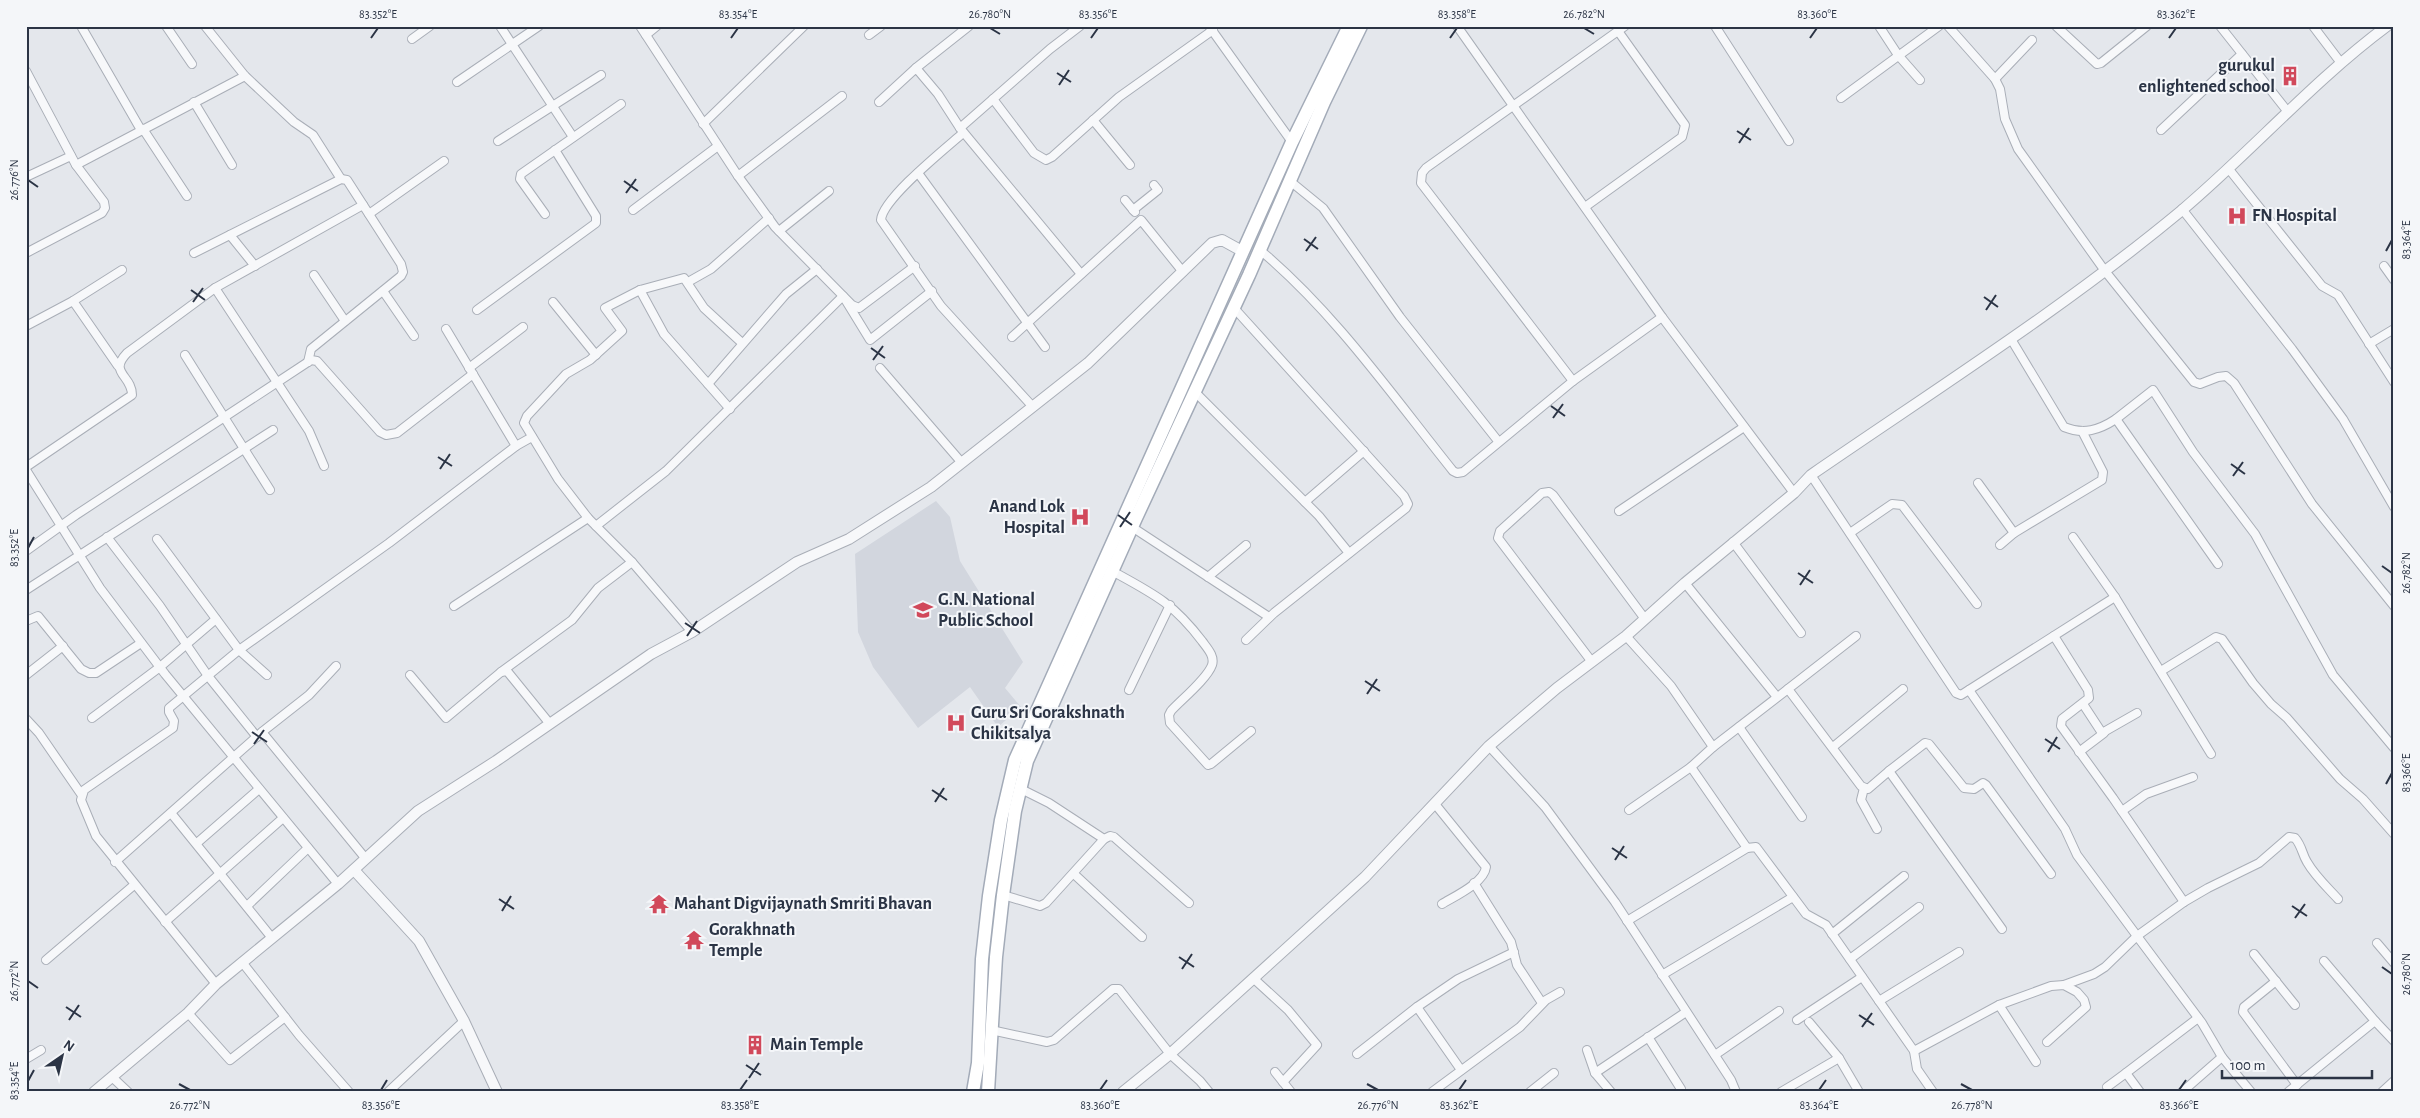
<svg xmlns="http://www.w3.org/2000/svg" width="2420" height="1118" font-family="'Alegreya Sans',sans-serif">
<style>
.built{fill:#d2d6de}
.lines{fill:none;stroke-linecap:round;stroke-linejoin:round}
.minor-casing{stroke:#a9aeb7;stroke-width:10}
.tertiary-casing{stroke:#a9aeb7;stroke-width:12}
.primary-casing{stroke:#a3abb8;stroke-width:15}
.minor{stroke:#f7f8fa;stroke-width:8}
.tertiary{stroke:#f7f8fa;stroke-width:10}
.primary{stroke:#fff;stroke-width:12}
.ticks{fill:none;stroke:#2b3445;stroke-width:2}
.labels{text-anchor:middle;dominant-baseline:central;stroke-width:4;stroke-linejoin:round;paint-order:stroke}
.poi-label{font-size:18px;font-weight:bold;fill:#2b3445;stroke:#f4f6f9;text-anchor:start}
.neatline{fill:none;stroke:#2b3445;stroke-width:2}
.ticks-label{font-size:12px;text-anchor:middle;fill:#2b3445}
</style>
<rect width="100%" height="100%" fill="#e4e7ec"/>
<polygon class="built" points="936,501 950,517 960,561 1023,662 1005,688 1021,707 998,727 970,687 918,728 873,667 858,632 855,554"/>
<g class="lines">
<defs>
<g id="minor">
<polyline points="81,26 141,130"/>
<polyline points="166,26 192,64"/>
<polyline points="205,26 245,76 294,122 313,135 341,179"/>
<polyline points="500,26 573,137"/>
<polyline points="640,26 738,176 775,227 852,305 859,308 915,266"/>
<polyline points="1209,26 1292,142"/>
<polyline points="1457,26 1662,317 1794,493"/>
<polyline points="1715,26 1789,141"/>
<polyline points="1879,26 1898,55 1920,80"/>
<polyline points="1948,26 1995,79 2000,89 2005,119 2018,149 2105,271 2194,382 2200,384 2218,377 2226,376 2234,383 2312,504 2394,606"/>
<polyline points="2056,26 2097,64 2101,63 2147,26"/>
<polyline points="2220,26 2288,112"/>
<polyline points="2313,26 2341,63"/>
<polyline points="646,35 657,26"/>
<polyline points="869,35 881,26"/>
<polyline points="412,39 430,26"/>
<polyline points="916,68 969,26"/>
<polyline points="26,71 76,165 104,202 105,208 102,213 26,253"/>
<polyline points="1995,79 2032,40"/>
<polyline points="457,82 539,26"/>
<polyline points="1841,98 1939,26"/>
<polyline points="993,99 1034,153 1046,160 1052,157 1119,97 1213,30"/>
<polyline points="194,102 232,165"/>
<polyline points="879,102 916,68 938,94 960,128 1081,274"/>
<polyline points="1093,120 1130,165"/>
<polyline points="703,124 804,26"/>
<polyline points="960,128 1050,49 1080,26"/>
<polyline points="143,129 187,196"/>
<polyline points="2161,130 2242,54"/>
<path d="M963 133C946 148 882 199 881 220L941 306 1033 407"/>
<polyline points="498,141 601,75"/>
<polyline points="76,165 245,76"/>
<polyline points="2228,168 2322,286 2338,295 2394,382"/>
<polyline points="918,173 1045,347"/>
<polyline points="738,176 842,96"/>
<polyline points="26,177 71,156"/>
<polyline points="1290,181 1323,208 1400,317 1498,441"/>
<polyline points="1125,200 1135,212"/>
<polyline points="1585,207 1682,137 1685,125 1618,31"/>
<polyline points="2182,209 2292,349 2343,419 2394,507"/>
<polyline points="633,210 718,146"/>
<polyline points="1133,210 1158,190 1154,185"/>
<polyline points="369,214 444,161"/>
<polyline points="545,214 520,179 521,174 621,104"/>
<polyline points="779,231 829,191"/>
<polyline points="230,235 255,266"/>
<path d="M1260 250C1335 313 1392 395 1453 471L1457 473 1463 472 1573 381 1662 317"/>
<polyline points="194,253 341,179 347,180 401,264 403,272 401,276 311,349 308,362"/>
<polyline points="2384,266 2394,280"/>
<polyline points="314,275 345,321"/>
<polyline points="688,282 711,269 769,218"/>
<polyline points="215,288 309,431 324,466"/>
<polyline points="640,290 664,334 730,409"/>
<polyline points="383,291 414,336"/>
<polyline points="553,302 596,355"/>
<polyline points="1234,308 1404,496 1408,504 1406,508 1274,613 1246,640"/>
<polyline points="477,310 596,223 596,216 555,150"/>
<polyline points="26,326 73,301"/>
<polyline points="446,329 516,446"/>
<polyline points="1012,337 1141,220 1183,272"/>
<path d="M2011 339 2064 427C2084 435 2099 430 2116 419L2218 564"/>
<polyline points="2369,344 2394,329"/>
<polyline points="185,355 270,490"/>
<polyline points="118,366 73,301 122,270"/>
<polyline points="469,368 523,327"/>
<polyline points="880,368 962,463"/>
<polyline points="1573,381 1421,183 1422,173 1426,168 1625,26"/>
<polyline points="708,384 786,294 817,269"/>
<polyline points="1195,392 1319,516 1349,553"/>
<polyline points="2116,419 2153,390 2193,452 2255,534 2333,675 2394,748"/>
<path d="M26 467 132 395C132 375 108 373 127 353L215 288 363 205"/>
<polyline points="26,470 100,588 165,674 338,884"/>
<polyline points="1811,475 1956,693 1961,695 2115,597 2211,754"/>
<polyline points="1978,483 2014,533"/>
<polyline points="1305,502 1364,451"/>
<polyline points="1619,511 1744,427"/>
<polyline points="596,526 666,471 843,296 870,340 932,291"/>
<polyline points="1132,527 1269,617"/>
<polyline points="1850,533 1892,504 1902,505 1977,604"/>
<polyline points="107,537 160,606 208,676 257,737"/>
<polyline points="2073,537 2115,597"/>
<polyline points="157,539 239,650 267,675"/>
<polyline points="1733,542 1801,633"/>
<polyline points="2000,545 2014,533 2102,480 2103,472 2082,431"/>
<polyline points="26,551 76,515 311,360 317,361 380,432 386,435 397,433 473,374"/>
<path d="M1112 571C1154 594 1173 603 1202 641 1207 648 1215 656 1212 665 1207 679 1181 700 1171 711L1169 715 1170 723 1208 765 1211 764 1251 731"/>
<polyline points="1208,577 1246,545"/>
<polyline points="1685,583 1777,697"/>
<polyline points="26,590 273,430"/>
<polyline points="454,606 588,518"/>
<polyline points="26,621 38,616 81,669 89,673 96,673 141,643"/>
<polyline points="692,632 632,562 588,518 558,479 524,423 527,416 566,374 590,360 622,331 605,308 640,290 684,278 704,308 742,343"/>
<polyline points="1626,636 1671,686 1713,747 1691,767 1747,848 1627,921"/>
<polyline points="1856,636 1788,689 1861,786 1868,789 1889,771"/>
<polyline points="2054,636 2088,690 2089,698 2062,719 2061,726 2113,798 2184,902"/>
<polyline points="1592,662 1498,538 1500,531 1542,493 1549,492 1553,495 1645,619"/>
<polyline points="2161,671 2216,637 2222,639 2253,683 2271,704 2287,718 2340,779 2363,799 2394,834"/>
<polyline points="501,672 572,620 598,588 632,562"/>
<polyline points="26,675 63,646"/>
<polyline points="410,675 446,718 501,672 507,671 550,724"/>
<polyline points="1129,690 1170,605"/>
<path d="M1969 690 2065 829 2077 855 2137 936 2184 902 2208 888 2259 863 2289 837 2295 838C2302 846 2302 854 2307 862 2315 876 2327 887 2338 899"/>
<polyline points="2083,704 2102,733 2137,713"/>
<polyline points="92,718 160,667 216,619"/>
<polyline points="26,719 39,733 81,794"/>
<polyline points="1739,727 1802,817"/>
<polyline points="262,732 366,859"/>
<polyline points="1489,746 1545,807 1615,902 1731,1080 1736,1092"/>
<polyline points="1713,747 1788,689"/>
<polyline points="1833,747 1903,689"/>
<polyline points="2079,752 2104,733"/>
<polyline points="1864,788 1861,800 1877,829"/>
<polyline points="1021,789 1049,803 1104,839"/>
<path d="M1435 804 1486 867C1484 883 1455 896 1442 904"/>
<polyline points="1629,810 1691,767"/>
<polyline points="2122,811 2146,794 2193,777"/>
<polyline points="171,813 272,938"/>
<polyline points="197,843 259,789"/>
<polyline points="1747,848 1756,847 1806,914 1826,925 1914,1051 1999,1005 2051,986 2064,985 2077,992 2084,1000 2086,1007 2047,1042"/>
<polyline points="115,862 262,732 309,695 336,666"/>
<polyline points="1074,874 1142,937"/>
<polyline points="1474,883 1511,942 1517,965 1542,1003"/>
<polyline points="1003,895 1040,906 1046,903 1104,839 1110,836 1114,837 1189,903"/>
<polyline points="247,906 308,848"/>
<polyline points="165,922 283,818"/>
<polyline points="2002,929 1889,771 1925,743 1929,744 1964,788 1974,789 1983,783 1986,785 2051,874"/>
<polyline points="1832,934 1904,876"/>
<polyline points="2377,943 2394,963"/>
<polyline points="2254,954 2295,1005"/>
<polyline points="1850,959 1919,907"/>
<polyline points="46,960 134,885"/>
<polyline points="242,962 299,1035 349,1092"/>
<polyline points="1662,975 1793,897"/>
<polyline points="1253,978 1288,1010 1317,1045 1283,1082"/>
<polyline points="2276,981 2244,1007 2243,1012 2297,1085"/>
<polyline points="216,984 96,836 81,800 84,790 173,728 174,721 169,712 169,708 239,650 389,543 516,446 532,437"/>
<polyline points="2064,985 2094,974 2105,967 2137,936 2202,1023 2222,1057 2251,1092"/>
<polyline points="1879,1001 1959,952"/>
<polyline points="1999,1005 2036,1062"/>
<polyline points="1417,1007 1461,1070"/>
<polyline points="188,1013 230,1060 285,1017"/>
<polyline points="1797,1020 1862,977"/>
<polyline points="2375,1021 2394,1041"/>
<polyline points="1809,1022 1839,1058"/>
<polyline points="991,1030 1047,1042 1054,1040 1113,989 1119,989 1170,1054 1200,1081 1209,1092"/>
<polyline points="1648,1037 1681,1089"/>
<polyline points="1587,1050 1595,1073 1611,1092"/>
<polyline points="1914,1051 1917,1069 1933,1092"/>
<polyline points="1357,1054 1417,1007 1458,979 1514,952"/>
<polyline points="1715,1055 1779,1011"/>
<polyline points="26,1059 41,1050"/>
<polyline points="1275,1072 1291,1092"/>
<polyline points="1595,1073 1686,1012"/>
<polyline points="2126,1073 2198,1018"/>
<polyline points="112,1077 128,1092"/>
<polyline points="2107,1087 2126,1073 2140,1092"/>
<polyline points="388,1092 464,1021"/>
<polyline points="1432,1092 1520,1027 1546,1000 1560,992"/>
<polyline points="1530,1092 1554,1073"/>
<polyline points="1781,1092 1839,1058 1859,1092"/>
<polyline points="2182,1092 2222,1057"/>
<polyline points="2288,1092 2375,1021 2324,961"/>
<polyline points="2382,1092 2394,1081"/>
</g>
<g id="tertiary">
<polyline points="354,870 419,941 464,1021 497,1092"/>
<polyline points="94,1092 188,1013 216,984 338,884 418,811 496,761 651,654 692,632 797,562 849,539 931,487 1088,363 1212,243 1222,240 1242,251"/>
<path d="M1123 1092 1170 1054 1365 877 1489 746 1557 688 1626 636 1685 583 1794 493 1811 475C1936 389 2064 308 2181 211 2251 152 2313 81 2387 26"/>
</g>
<g id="primary">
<polyline points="973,1092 978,1063 982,959 989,896 1001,820 1015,760 1292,142 1349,26"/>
<polyline points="988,1092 996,957 1003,895 1015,811 1027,761 1136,518 1249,275 1324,102 1361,26"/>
</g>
</defs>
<use href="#minor" class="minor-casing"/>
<use href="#tertiary" class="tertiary-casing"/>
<use href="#primary" class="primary-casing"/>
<use href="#minor" class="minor"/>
<use href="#tertiary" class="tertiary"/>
<use href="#primary" class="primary"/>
</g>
<path class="ticks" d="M990 28 1000 34M1584 28 1594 34M371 38 378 28M731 38 738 28M1091 38 1098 28M1450 38 1457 28M1810 38 1817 28M2169 38 2176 28M1057 73 1071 82M1059 85 1069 70M1737 131 1751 140M1739 143 1749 128M28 180 38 187M624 181 638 191M626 193 636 179M1304 239 1318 249M1306 251 1316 237M2386 251 2392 240M191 290 205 300M1984 297 1998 307M193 302 203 288M1986 310 1996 295M871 348 885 358M873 360 883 346M1551 406 1565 416M1553 418 1563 404M438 457 452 466M2231 464 2245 474M440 469 450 454M2233 476 2243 462M1118 515 1132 525M1120 527 1130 512M28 548 34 537M2382 566 2392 573M1798 573 1813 583M1800 585 1810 570M685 623 700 633M687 636 697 621M1365 681 1380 691M1367 694 1377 679M252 732 267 742M2045 739 2060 749M254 744 264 730M2048 752 2057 737M2386 784 2392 773M932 790 947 800M935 802 944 788M1612 848 1627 858M1615 860 1624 846M499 899 514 909M2292 906 2307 916M502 911 511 896M2295 918 2305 904M1179 957 1194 967M2382 967 2392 974M1182 969 1192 954M28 981 38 988M66 1007 81 1017M1859 1015 1874 1025M69 1020 79 1005M1862 1027 1872 1013M746 1065 761 1075M749 1078 759 1063M28 1081 34 1070M179 1084 190 1090M1367 1084 1378 1090M1961 1084 1972 1090M381 1090 387 1080M740 1090 747 1080M1100 1090 1107 1080M1459 1090 1466 1080M1819 1090 1826 1080M2179 1090 2186 1080"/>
<defs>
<symbol id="building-bare" viewBox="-9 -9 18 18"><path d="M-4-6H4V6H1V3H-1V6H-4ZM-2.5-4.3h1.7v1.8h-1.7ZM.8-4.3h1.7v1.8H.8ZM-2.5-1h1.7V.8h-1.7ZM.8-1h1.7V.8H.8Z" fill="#d1495b" stroke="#f4f6f9" stroke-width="2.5" paint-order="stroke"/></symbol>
<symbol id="hospital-bare" viewBox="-9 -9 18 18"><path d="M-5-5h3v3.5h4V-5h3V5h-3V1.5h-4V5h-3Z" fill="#d1495b" stroke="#f4f6f9" stroke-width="2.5" paint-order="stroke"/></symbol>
<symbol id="school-bare" viewBox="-9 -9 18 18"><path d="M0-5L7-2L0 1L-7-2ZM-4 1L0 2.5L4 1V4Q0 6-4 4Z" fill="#d1495b" stroke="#f4f6f9" stroke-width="2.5" paint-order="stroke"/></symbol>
<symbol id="temple-bare" viewBox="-9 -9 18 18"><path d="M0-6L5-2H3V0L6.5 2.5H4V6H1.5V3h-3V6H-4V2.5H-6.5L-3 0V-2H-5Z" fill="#d1495b" stroke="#f4f6f9" stroke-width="2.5" paint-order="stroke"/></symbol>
</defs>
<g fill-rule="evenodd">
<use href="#building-bare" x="2276" y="62" width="28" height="28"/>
<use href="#hospital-bare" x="2223" y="202" width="28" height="28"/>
<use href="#hospital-bare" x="1066" y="503" width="28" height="28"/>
<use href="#school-bare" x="909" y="596" width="28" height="28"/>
<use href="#hospital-bare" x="942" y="709" width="28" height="28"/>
<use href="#temple-bare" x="645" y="890" width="28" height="28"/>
<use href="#temple-bare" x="680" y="926" width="28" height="28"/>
<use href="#building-bare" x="741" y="1031" width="28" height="28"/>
</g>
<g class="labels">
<g class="poi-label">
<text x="2275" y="66" text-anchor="end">gurukul<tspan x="2275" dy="21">enlightened school</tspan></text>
<text x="2252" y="216">FN Hospital</text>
<text x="1065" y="507" text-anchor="end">Anand Lok<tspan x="1065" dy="21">Hospital</tspan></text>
<text x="938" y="600">G.N. National<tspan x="938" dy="21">Public School</tspan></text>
<text x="971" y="713">Guru Sri Gorakshnath<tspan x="971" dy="21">Chikitsalya</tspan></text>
<text x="674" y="904">Mahant Digvijaynath Smriti Bhavan</text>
<text x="709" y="930">Gorakhnath<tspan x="709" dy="21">Temple</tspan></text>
<text x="770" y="1045">Main Temple</text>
</g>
</g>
<rect width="2420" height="1118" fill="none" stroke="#f4f6f9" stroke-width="55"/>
<g transform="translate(62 1056) rotate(34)" stroke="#f4f6f9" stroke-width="4" paint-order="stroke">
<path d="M0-4L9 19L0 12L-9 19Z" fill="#2b3445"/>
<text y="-8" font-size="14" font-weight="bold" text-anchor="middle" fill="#2b3445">N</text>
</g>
<path d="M2222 1070v8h150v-8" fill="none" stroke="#2b3445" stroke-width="2.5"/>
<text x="2230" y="1070" font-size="15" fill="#2b3445" stroke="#f4f6f9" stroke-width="4" paint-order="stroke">100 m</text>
<rect x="28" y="28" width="2364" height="1062" class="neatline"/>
<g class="ticks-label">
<text x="378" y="18">83.352°E</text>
<text x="738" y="18">83.354°E</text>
<text x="990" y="18">26.780°N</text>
<text x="1098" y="18">83.356°E</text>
<text x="1457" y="18">83.358°E</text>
<text x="1584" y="18">26.782°N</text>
<text x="1817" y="18">83.360°E</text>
<text x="2176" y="18">83.362°E</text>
<text transform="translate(14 180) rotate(-90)" y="4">26.776°N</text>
<text transform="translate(2406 240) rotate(-90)" y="4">83.364°E</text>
<text transform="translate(14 548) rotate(-90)" y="4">83.352°E</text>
<text transform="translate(2406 573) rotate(-90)" y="4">26.782°N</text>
<text transform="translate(2406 773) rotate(-90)" y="4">83.366°E</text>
<text transform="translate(2406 974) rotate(-90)" y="4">26.780°N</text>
<text transform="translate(14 981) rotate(-90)" y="4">26.772°N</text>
<text transform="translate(14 1081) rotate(-90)" y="4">83.354°E</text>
<text x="190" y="1109">26.772°N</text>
<text x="381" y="1109">83.356°E</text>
<text x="740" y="1109">83.358°E</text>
<text x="1100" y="1109">83.360°E</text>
<text x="1378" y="1109">26.776°N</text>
<text x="1459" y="1109">83.362°E</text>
<text x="1819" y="1109">83.364°E</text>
<text x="1972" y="1109">26.778°N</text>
<text x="2179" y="1109">83.366°E</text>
</g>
</svg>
